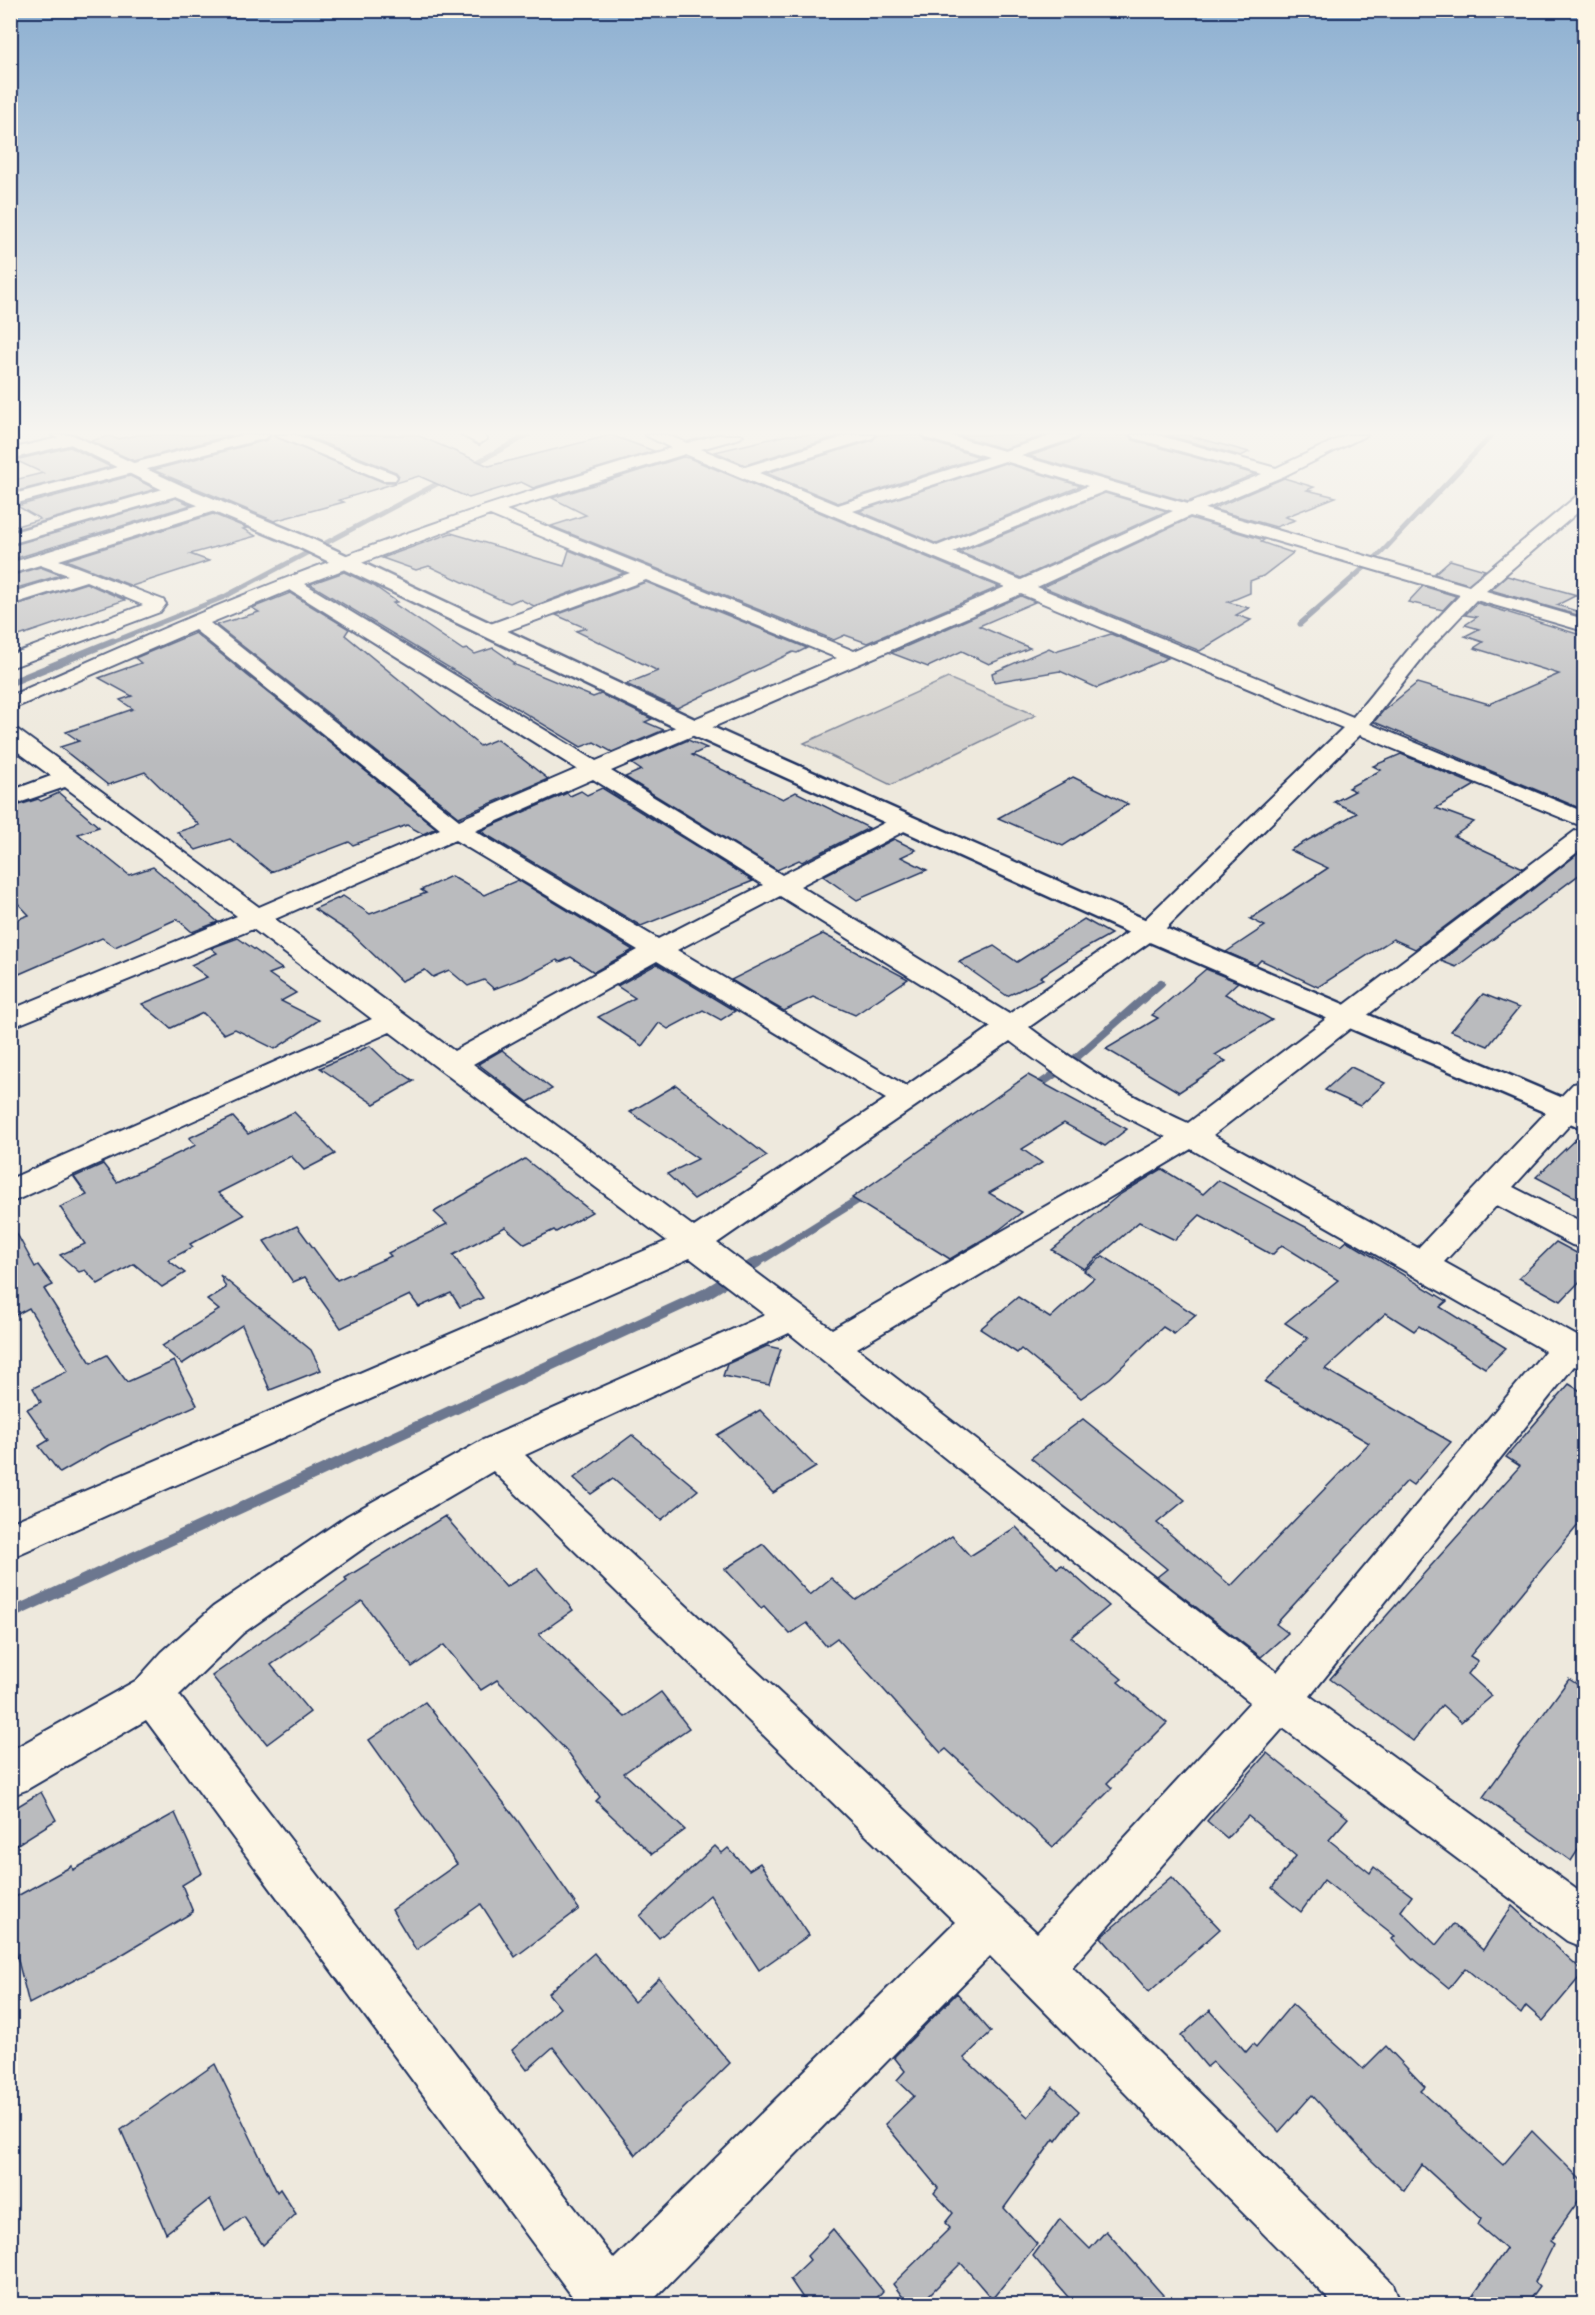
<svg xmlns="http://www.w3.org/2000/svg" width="1595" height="2315" font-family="Itim,sans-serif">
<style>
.green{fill:#cfcdca;stroke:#757e94;stroke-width:1.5}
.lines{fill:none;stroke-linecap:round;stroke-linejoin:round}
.stream-far3{stroke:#6c778f;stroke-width:5}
.stream-far2{stroke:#6c778f;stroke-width:7}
.stream-far1{stroke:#6c778f;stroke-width:8}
.stream{stroke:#6c778f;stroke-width:11}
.building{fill:#babbbe;stroke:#1b2f5e;stroke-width:1.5}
.minor-casing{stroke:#1b2f5e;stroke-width:4}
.major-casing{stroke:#1b2f5e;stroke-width:5}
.minor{fill:#fcf5e5;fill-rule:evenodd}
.major{fill:#fcf5e5;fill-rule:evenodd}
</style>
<rect width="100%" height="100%" fill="#eee9dd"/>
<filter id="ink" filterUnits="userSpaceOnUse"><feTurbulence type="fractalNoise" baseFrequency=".0167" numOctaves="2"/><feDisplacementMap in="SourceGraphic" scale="12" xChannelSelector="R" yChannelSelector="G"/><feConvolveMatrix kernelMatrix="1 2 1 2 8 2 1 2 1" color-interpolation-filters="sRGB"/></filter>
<g filter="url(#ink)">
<polygon class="green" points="948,678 1036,715 891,785 804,743"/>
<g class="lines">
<g class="stream-far3">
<polyline points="468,467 528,435"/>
<polyline points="1300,624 1382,552 1492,435"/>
<polyline points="110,643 224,597 448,478"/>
</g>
<polyline class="stream-far2" points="10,683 113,641"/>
<g class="stream-far1">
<polyline points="1033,1089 1069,1064 1161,983"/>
<polyline points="755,1264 867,1194"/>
</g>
<polyline class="stream" points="10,1614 707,1293 757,1262"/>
</g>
<g class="building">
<polygon points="137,435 232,435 134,461 90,441 109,436 117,439"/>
<polygon points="271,435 383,482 395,482 399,476 396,472 303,435 417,435 489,466 611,435 654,451 533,488 521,482 469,498 419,476 339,500 344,502 274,521 153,470 267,440"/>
<polygon points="787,435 842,435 745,465 715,452"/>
<polygon points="877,435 921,435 925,440 980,457 838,503 766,473 873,440"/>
<polygon points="957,435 1046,435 1004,449"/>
<polygon points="1080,435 1129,435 1133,440 1255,474 1188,502 1029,456 1076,440"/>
<polygon points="1166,435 1187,435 1249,452 1241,456"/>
<polygon points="70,447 111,467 10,493 10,481 43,473 15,460"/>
<polygon points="683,457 689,458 999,587 867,643 845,635 834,640 551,526 586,515 552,498"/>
<polygon points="1005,463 1081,486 937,544 859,511"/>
<polygon points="130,476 156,489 10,531 10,528 40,519 17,506"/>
<polygon points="1284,478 1314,487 1307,490 1336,497 1285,517 1295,520 1276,527 1212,509"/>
<polygon points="1105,493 1167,511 1021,578 959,552"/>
<polygon points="176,498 191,505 10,560 10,546"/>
<polygon points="213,514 247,528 243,529 256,536 190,554 209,561 132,586 66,560"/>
<polygon points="1190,518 1264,540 1261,542 1293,553 1263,576 1250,581 1250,593 1228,602 1249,608 1236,615 1251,620 1200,651 1043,587"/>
<polygon points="451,533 564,566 569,550 624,573 534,606 519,599 510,603 499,599 429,566 416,570 382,558"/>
<polygon points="1450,560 1485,570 1468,584 1434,574"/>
<polygon points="40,567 61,575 10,590 10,576"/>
<polygon points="344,572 374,586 397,602 393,603 463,650 468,649 475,654 493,648 515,663 513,664 593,697 601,694 652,719 645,722 664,730 612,752 594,742 581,747 310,584"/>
<polygon points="1507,576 1577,595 1557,605 1580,612 1577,615 1491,590"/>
<polygon points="646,582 807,648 797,653 793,652 677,708 626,684 658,671 576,631 586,628 556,615"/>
<polygon points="86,583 125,600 10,639 10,607"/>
<polygon points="1423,586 1456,596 1443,610 1408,602"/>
<polygon points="290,593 349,629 345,635 480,746 497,739 548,779 459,817 216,625 259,612 252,608"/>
<polygon points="1021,596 1035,602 979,626 1030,648 989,664 962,651 928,667 891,653"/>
<polygon points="1477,603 1584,636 1584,810 1374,722 1383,711 1417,683 1489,704 1559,674 1474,648 1483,642 1465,636 1479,629 1465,625 1477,617 1465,615"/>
<polygon points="195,633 436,828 423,834 407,825 353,845 349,842 271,872 230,839 196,850 177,832 199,825 145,772 108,785 60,747 79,741 66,732 133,709 120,700 132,696 99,678 141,663 135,658"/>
<polygon points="1111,634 1168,658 1097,688 1060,671 994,682 992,673 1049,648 1055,651"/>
<polygon points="688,740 707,748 692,755 783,799 796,792 869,828 802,862 799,860 777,870 625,777 641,770 632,764"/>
<polygon points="1401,754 1475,785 1436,808 1474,822 1454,836 1523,868 1415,949 1393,939 1318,987 1261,960 1256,965 1226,952 1265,926 1250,919 1328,868 1290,850 1357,813 1334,802 1355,791 1348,788 1381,770 1373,766"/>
<polygon points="1073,777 1128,804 1063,846 998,818"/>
<polygon points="602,788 753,881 641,926 480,831 567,793 570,796 581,791 587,795"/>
<polygon points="59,793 99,827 78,834 129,875 153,867 218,922 192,932 177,919 115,947 102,938 10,978 10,922 29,915 10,895 10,808 38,799 41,801"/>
<polygon points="894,839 916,850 901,857 927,870 857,900 823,876"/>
<polygon points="1584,849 1584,871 1456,967 1441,961"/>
<polygon points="451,876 484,895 518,880 633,950 594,972 571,957 560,962 557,960 523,978 494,989 484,980 468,986 449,970 433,977 425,970 401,981 352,934 314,909 343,896 370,914 426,893 421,890"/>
<polygon points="1084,919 1111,934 1077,953 1040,977 1043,979 1007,996 959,962 994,946 1017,962"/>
<polygon points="823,934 908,979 855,1015 813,997 784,1011 731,980"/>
<polygon points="238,938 282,969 269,974 296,993 281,1001 319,1020 275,1049 235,1029 224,1034 203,1013 171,1028 142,1004 207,977 191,965 217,953 211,948"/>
<polygon points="657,964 735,1011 721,1020 703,1010 668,1029 659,1023 642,1046 598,1017 635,998 617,986"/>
<polygon points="1206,969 1238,982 1225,994 1272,1020 1215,1055 1226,1061 1179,1092 1106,1049 1158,1018 1152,1015"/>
<polygon points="1483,994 1519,1008 1488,1046 1451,1031"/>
<polygon points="370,1046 390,1065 414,1081 374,1104 320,1068"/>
<polygon points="502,1050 552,1089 528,1102 478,1064"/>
<polygon points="1351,1067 1385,1083 1360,1106 1325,1090"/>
<polygon points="1028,1075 1127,1129 1105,1146 1064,1123 1022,1149 1042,1163 989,1193 1022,1212 999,1230 950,1259 852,1198"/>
<polygon points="676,1085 767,1156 694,1199 667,1174 698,1159 630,1112"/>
<polygon points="294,1112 335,1154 304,1170 291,1156 218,1193 244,1215 190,1244 193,1247 168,1260 185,1273 162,1287 134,1264 98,1284 85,1270 79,1272 60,1255 85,1244 60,1207 87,1195 74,1177 103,1164 117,1182 196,1145 189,1138 233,1117 248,1134"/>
<polygon points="1584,1131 1584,1202 1536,1177"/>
<polygon points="525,1159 592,1212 556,1232 554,1230 525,1244 505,1227 453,1255 483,1298 460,1307 451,1293 419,1307 410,1295 341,1328 305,1277 293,1282 264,1241 297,1226 337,1280 391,1256 388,1253 447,1224 434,1212"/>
<polygon points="1162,1169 1203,1194 1218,1180 1341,1246 1347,1241 1447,1301 1440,1307 1506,1348 1485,1368 1419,1326 1414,1331 1386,1313 1325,1369 1451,1442 1413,1485 1407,1481 1276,1624 1288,1633 1261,1657 1157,1577 1167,1569 1031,1458 1083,1419 1185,1500 1157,1523 1231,1586 1369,1443 1265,1382 1308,1338 1285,1323 1338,1280 1282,1245 1272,1255 1200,1215 1175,1240 1139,1222 1084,1269 1052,1250 1119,1195"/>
<polygon points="10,1221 35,1267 38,1265 53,1285 44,1289 91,1363 107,1355 127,1382 174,1361 197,1405 109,1445 60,1473 39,1446 49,1440 27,1409 41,1402 33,1388 68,1371 29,1308 10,1318"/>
<polygon points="1556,1242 1584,1257 1584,1277 1561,1301 1519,1278"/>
<polygon points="1103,1256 1196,1315 1174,1334 1163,1327 1110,1378 1081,1398 1021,1349 1017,1353 980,1329 1018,1297 1050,1318 1094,1278 1084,1271"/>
<polygon points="220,1275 311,1350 321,1370 270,1390 242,1325 182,1364 162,1346 219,1310 207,1300 226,1288"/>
<polygon points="767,1346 781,1349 769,1385 723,1376 727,1364"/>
<polygon points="1569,1384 1584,1393 1584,1518 1470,1656 1478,1661 1468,1674 1492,1696 1461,1722 1442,1705 1413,1741 1330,1679 1520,1466 1506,1457"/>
<polygon points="760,1410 816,1467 773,1493 717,1435"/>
<polygon points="632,1435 698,1490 661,1520 613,1479 591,1494 574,1478"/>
<polygon points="445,1516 506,1587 537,1568 573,1610 539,1634 625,1717 661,1692 689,1728 624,1773 685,1830 652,1854 596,1801 600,1797 568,1752 497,1680 481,1690 444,1645 412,1667 362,1601 271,1665 310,1712 267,1744 212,1676 347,1581 345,1578"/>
<polygon points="1016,1527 1057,1568 1062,1565 1109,1606 1071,1637 1122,1679 1118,1682 1167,1723 1107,1783 1112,1788 1053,1847 946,1749 941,1753 837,1638 826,1646 807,1623 790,1634 764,1606 761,1608 725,1569 763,1544 810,1595 831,1578 856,1600 952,1536 970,1556"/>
<polygon points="1569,1679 1584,1689 1584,1841 1571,1861 1483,1797"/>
<polygon points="425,1702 518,1821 579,1909 515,1957 481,1904 416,1950 392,1910 457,1864 369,1740"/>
<polygon points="1267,1753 1348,1818 1329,1840 1370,1873 1374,1867 1412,1896 1401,1911 1436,1945 1453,1924 1483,1950 1512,1906 1584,1972 1543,2021 1526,2006 1521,2014 1465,1968 1449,1988 1414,1959 1413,1960 1392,1939 1395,1936 1324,1880 1301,1912 1272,1888 1296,1856 1248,1816 1227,1838 1207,1821"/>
<polygon points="41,1792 56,1820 10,1849 10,1811"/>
<polygon points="175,1813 202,1873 182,1885 193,1912 118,1957 29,2004 10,1929 10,1900 72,1866 73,1870"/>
<polygon points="715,1846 722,1853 728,1848 749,1870 760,1863 809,1935 759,1970 710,1895 659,1938 640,1916"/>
<polygon points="1171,1877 1220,1929 1149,1992 1101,1937"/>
<polygon points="594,1953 634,2002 659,1978 730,2063 636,2155 553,2047 527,2070 512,2050 560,2008 548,1993"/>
<polygon points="957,1993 991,2032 964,2058 1028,2117 1053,2087 1079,2111 1056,2141 1054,2139 1004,2208 1037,2244 992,2299 961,2263 920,2304 908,2304 893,2284 950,2228 945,2223 953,2213 934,2193 938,2188 885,2124 914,2096 897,2080 905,2071 894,2057"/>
<polygon points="1292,2004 1363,2069 1386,2046 1425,2087 1421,2091 1503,2165 1532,2131 1584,2183 1584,2193 1550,2241 1554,2244 1535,2282 1539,2286 1526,2304 1467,2304 1506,2249 1478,2225 1481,2219 1422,2165 1404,2191 1372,2161 1312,2095 1279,2132 1213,2062 1207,2067 1181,2036 1210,2010 1246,2052 1253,2044 1256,2047"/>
<polygon points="215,2064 277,2192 280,2189 296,2214 263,2245 244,2217 225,2231 210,2199 166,2233 121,2130"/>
<polygon points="1060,2219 1090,2249 1106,2231 1171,2304 1074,2304 1033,2256"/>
<polygon points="833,2229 883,2291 871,2304 807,2304 790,2279 810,2260 807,2256"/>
</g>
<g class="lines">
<defs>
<g id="minor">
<polygon points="71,435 79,440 76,443 10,459 10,449"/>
<polygon points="242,435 269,435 266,438 10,505 10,495"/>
<polygon points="274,435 296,435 395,474 397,477 395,480 383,480"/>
<polygon points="461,435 483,435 487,439 479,444"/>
<path d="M645 435H667L687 443 717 435H743L740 438 701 449 745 467 850 435H875L872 438 759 473 838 505 988 457 926 438 923 435H948L1004 451 1054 435H1078L1075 438 1021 456 1188 504 1262 474 1134 438 1131 435H1157L1276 468 1346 435H1367L1284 476 1205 509 1469 586 1578 495 1584 494V507L1486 591 1584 619V631L1476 600 1427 652 1370 724 1584 812V827L1360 735 1157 937 1029 1027C1081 1066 1129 1096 1188 1123L1575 831 1584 829V847L1213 1135 1418 1248 1573 1084 1584 1082V1109L1513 1187 1584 1223V1248L1572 1245 1497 1205 1444 1262 1584 1340V1369L1574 1366 1310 1696 1584 1895V1948L1567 1941 1283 1728 1072 1967 1393 2284 1401 2304H1333L990 1956 649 2304H578L146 1720 26 1790 10 1796V1751L137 1680 162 1652 213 1607 347 1516 483 1440 765 1315 690 1258 10 1558V1523L667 1241 390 1032 10 1203V1179L372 1019 253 929 10 1028V1010L237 916 65 787 10 806V791L51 776 10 746V729L18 730 259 907 440 829 195 630 10 710V696C90 661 169 625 249 593 388 537 527 490 671 448ZM685 454 1005 587 854 651 506 510ZM1005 461 1088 486 937 546 853 511ZM1105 491 1173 511 1021 580 953 552ZM490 515 630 573 482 627 479 631 482 635H496L646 580 837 658 596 761 305 584ZM1190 516 1460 595 1413 644 1353 717 1037 587ZM290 590 577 769 459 820 210 623ZM1021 594 1343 728 1139 925 1009 1014 800 886 912 827 916 822 912 817 904 815 896 817 782 875 611 771ZM593 779 763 885 658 939 475 831ZM455 840 638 950 454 1051 275 919ZM780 896 991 1027 906 1086 677 950ZM657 961 886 1099 694 1227 473 1064ZM1010 1041C1062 1080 1106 1109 1166 1137L832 1329 717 1243ZM1191 1149 1545 1351 1277 1672 857 1348ZM789 1333 1250 1702 1037 1933 525 1455ZM493 1471 955 1922 614 2259 179 1695 243 1633 375 1540Z"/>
<polygon points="177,485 185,490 183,494 10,544 10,533"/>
<polygon points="215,500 221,501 223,505 221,509 59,560 163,600 166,604 160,612 10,668 10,655 143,605 86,581 10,605 10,593 68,575 40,565 10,574 10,563"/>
</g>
<polygon id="major" points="52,435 73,435 183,486 312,539 701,722 913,817 1158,925 1584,1107 1584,1129 1138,937 895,827 685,732 298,547 171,494"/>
</defs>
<use href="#minor" class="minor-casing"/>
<use href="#major" class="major-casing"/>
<use href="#minor" class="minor"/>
<use href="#major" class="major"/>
</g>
</g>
<linearGradient id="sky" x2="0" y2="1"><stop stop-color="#8cafd1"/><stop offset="0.57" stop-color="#f7f5f0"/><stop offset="1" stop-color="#f7f5f0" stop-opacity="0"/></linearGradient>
<rect width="1595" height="759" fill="url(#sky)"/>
<rect width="1595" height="2315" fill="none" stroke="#fcf5e5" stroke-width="36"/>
<rect x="18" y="18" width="1559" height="2279" fill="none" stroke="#1b2f5e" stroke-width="2" filter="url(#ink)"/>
</svg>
